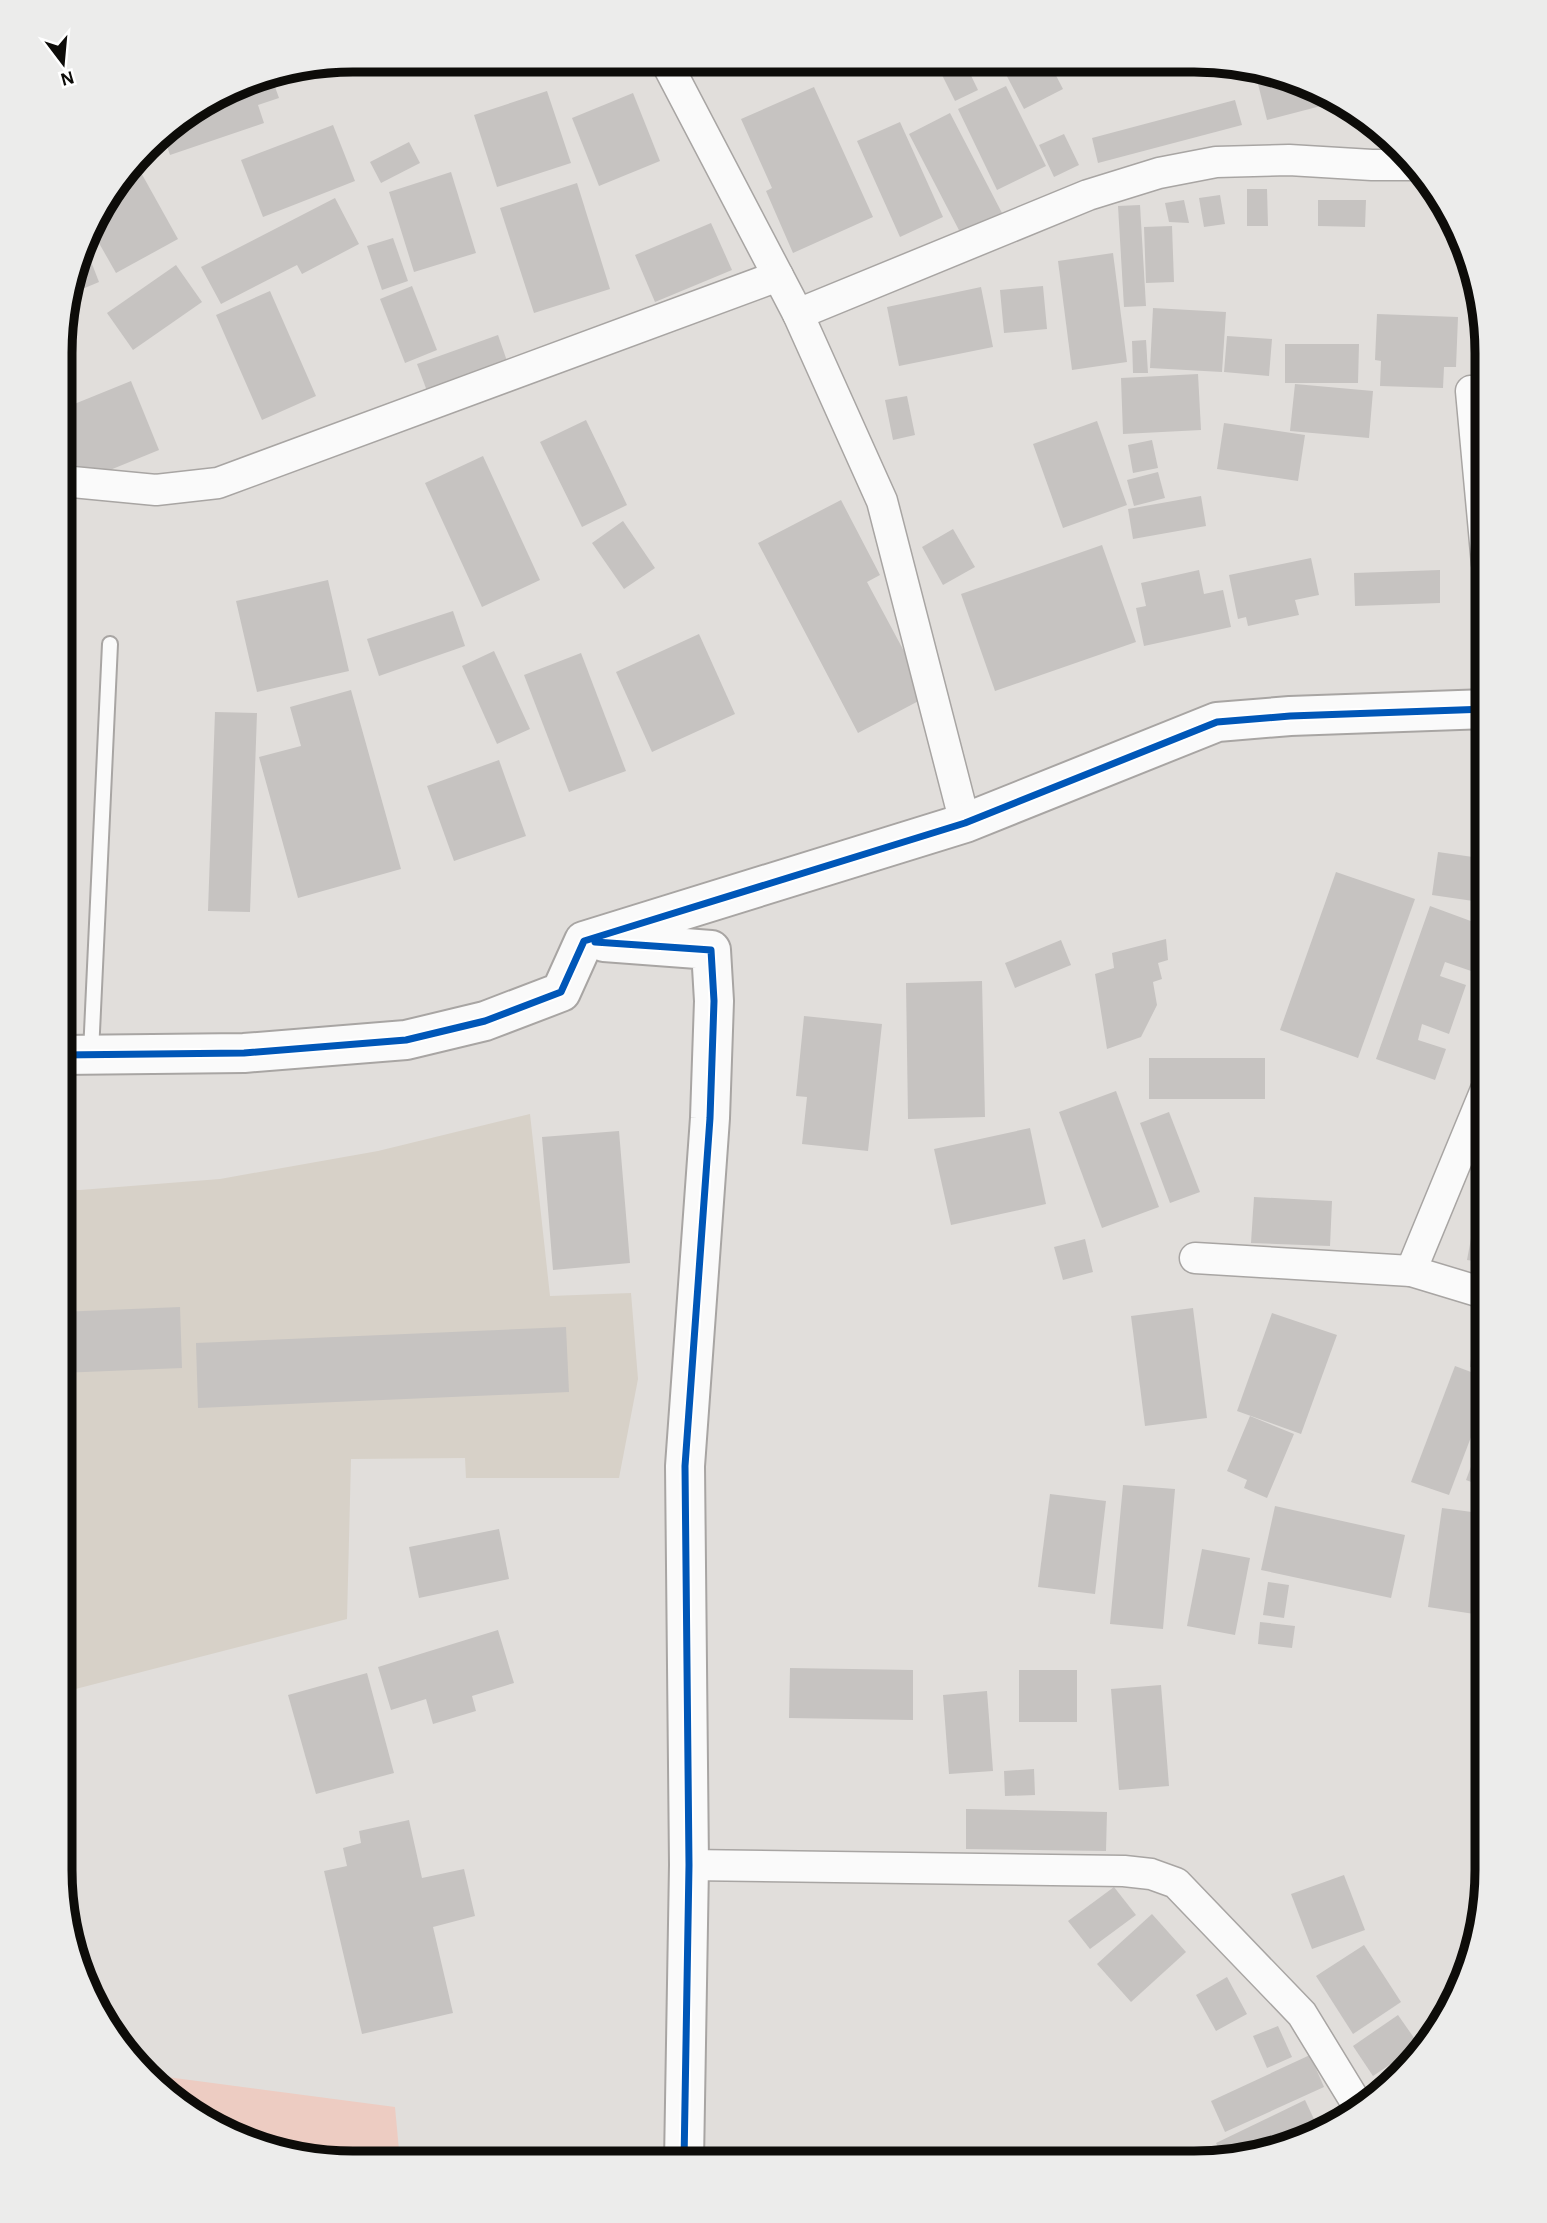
<svg xmlns="http://www.w3.org/2000/svg" width="1547" height="2223" font-family="'Alegreya Sans',sans-serif">
<style>
.built{fill:#d7d1c8}
.green{fill:#edccc2}
.building{fill:#c6c3c1}
.lines{fill:none;stroke-linecap:round;stroke-linejoin:round}
.lane-casing{stroke:#a8a5a3;stroke-width:18}
.street-casing{stroke:#a8a5a3;stroke-width:33}
.secondary-casing{stroke:#a8a5a3;stroke-width:42}
.lane{stroke:#fafafa;stroke-width:14}
.street{stroke:#fafafa;stroke-width:30}
.secondary{stroke:#fafafa;stroke-width:38}
.cycleway-casing{stroke:#fff;stroke-width:11}
.cycleway{stroke:#0057b8;stroke-width:7}
.rim{fill:none;stroke:#0d0c09;stroke-width:9}
</style>
<rect width="100%" height="100%" fill="#e1dedb"/>
<polygon class="built" points="530,1114 550,1296 631,1293 638,1379 619,1478 466,1478 465,1458 351,1459 347,1619 60,1693 61,1190 80,1190 220,1179 378,1151"/>
<polygon class="green" points="152,2075 395,2107 400,2161 315,2161 241,2141 174,2103"/>
<g class="building">
<polygon points="468,60 500,60 477,74"/>
<polygon points="935,61 964,61 978,90 955,101"/>
<polygon points="999,61 1049,62 1063,89 1024,109"/>
<polygon points="1254,68 1306,82 1340,101 1267,120"/>
<polygon points="270,73 279,98 258,105 264,123 170,155 162,131 258,75"/>
<polygon points="1006,86 1046,166 997,190 958,109"/>
<polygon points="814,87 873,217 793,253 766,191 772,188 741,119"/>
<polygon points="547,91 571,163 497,187 474,115"/>
<polygon points="633,93 660,161 599,186 572,118"/>
<polygon points="1235,100 1242,125 1098,163 1092,138"/>
<polygon points="950,113 1002,213 961,234 909,134"/>
<polygon points="900,122 943,217 900,237 857,141"/>
<polygon points="333,125 355,181 263,217 241,160"/>
<polygon points="1064,134 1079,165 1054,177 1039,145"/>
<polygon points="409,142 420,163 381,183 370,162"/>
<polygon points="139,169 178,239 116,273 91,229 99,206 122,178"/>
<polygon points="451,172 476,253 414,272 389,192"/>
<polygon points="577,183 610,289 534,313 500,208"/>
<polygon points="1247,189 1267,189 1268,226 1247,226"/>
<polygon points="1220,195 1225,224 1204,227 1199,198"/>
<polygon points="335,198 359,244 302,274 297,265 221,304 201,267"/>
<polygon points="1184,200 1189,223 1169,222 1165,203"/>
<polygon points="1318,200 1366,200 1365,227 1318,226"/>
<polygon points="1140,205 1146,306 1124,307 1118,206"/>
<polygon points="711,223 732,270 655,302 635,255"/>
<polygon points="1172,226 1174,282 1146,283 1144,227"/>
<polygon points="393,238 408,281 382,290 367,246"/>
<polygon points="85,246 99,282 68,295"/>
<polygon points="1113,253 1127,362 1072,370 1058,261"/>
<polygon points="176,265 202,302 133,350 107,313"/>
<polygon points="412,286 437,350 405,363 380,299"/>
<polygon points="1043,286 1047,329 1004,333 1000,290"/>
<polygon points="981,287 993,347 899,366 887,307"/>
<polygon points="270,291 316,396 262,420 216,315"/>
<polygon points="1153,308 1226,312 1222,372 1150,368"/>
<polygon points="1377,314 1458,317 1456,367 1444,367 1443,388 1380,386 1381,361 1375,360"/>
<polygon points="498,335 507,361 427,391 417,364"/>
<polygon points="1227,336 1272,339 1269,376 1224,372"/>
<polygon points="1146,340 1148,373 1133,373 1132,341"/>
<polygon points="1285,344 1359,344 1358,383 1285,383"/>
<polygon points="1198,374 1201,430 1123,434 1121,378"/>
<polygon points="131,381 159,450 83,481 62,430 62,409"/>
<polygon points="1295,384 1373,391 1369,438 1290,431"/>
<polygon points="907,396 915,435 893,440 885,400"/>
<polygon points="586,420 627,505 582,527 540,442"/>
<polygon points="1097,421 1127,505 1063,528 1033,444"/>
<polygon points="1224,423 1305,435 1298,481 1217,469"/>
<polygon points="1152,440 1158,468 1133,473 1128,445"/>
<polygon points="483,456 540,580 482,607 425,483"/>
<polygon points="1158,472 1165,498 1134,506 1127,480"/>
<polygon points="1201,496 1206,526 1133,539 1128,509"/>
<polygon points="841,500 880,575 867,582 928,696 858,733 758,543"/>
<polygon points="623,521 655,568 624,589 592,543"/>
<polygon points="953,529 975,567 943,585 922,547"/>
<polygon points="1102,545 1136,642 995,691 961,594"/>
<polygon points="62,548 72,548 74,713 61,713"/>
<polygon points="1311,558 1319,595 1295,600 1299,615 1248,626 1246,617 1238,619 1229,575"/>
<polygon points="1199,570 1204,594 1223,590 1231,627 1144,646 1136,608 1146,606 1141,583"/>
<polygon points="1440,570 1440,603 1355,606 1354,573"/>
<polygon points="328,580 349,671 257,692 236,601"/>
<polygon points="453,611 465,646 379,676 367,639"/>
<polygon points="699,634 735,714 652,752 616,672"/>
<polygon points="494,651 530,729 497,744 462,666"/>
<polygon points="581,653 626,771 569,792 524,675"/>
<polygon points="351,690 401,869 298,898 259,757 301,746 290,707"/>
<polygon points="215,712 257,713 250,912 208,911"/>
<polygon points="499,760 526,836 454,861 427,786"/>
<polygon points="1438,852 1487,859 1487,903 1432,895"/>
<polygon points="1336,872 1415,899 1358,1058 1280,1030"/>
<polygon points="1430,906 1487,927 1487,935 1474,972 1445,962 1440,976 1466,985 1449,1034 1422,1024 1418,1040 1446,1049 1435,1080 1376,1059"/>
<polygon points="1166,939 1168,960 1158,963 1162,979 1153,982 1157,1005 1141,1037 1107,1049 1095,974 1114,968 1112,953"/>
<polygon points="1061,940 1071,965 1015,988 1005,963"/>
<polygon points="982,981 985,1117 908,1119 906,983"/>
<polygon points="804,1016 882,1024 868,1151 802,1144 807,1097 796,1096"/>
<rect x="1149" y="1058" width="116" height="41"/>
<polygon points="1116,1091 1159,1207 1102,1228 1059,1112"/>
<polygon points="1169,1112 1200,1192 1170,1203 1140,1123"/>
<polygon points="1030,1128 1046,1204 951,1225 934,1149"/>
<polygon points="619,1131 630,1263 553,1270 542,1137"/>
<polygon points="1480,1190 1487,1191 1487,1263 1467,1260"/>
<polygon points="1254,1197 1332,1201 1330,1246 1251,1243"/>
<polygon points="1085,1239 1093,1272 1063,1280 1054,1247"/>
<polygon points="180,1307 182,1368 60,1373 60,1312"/>
<polygon points="1193,1308 1207,1418 1145,1426 1131,1316"/>
<polygon points="1272,1313 1337,1335 1301,1434 1237,1411"/>
<polygon points="566,1327 569,1392 198,1408 196,1343"/>
<polygon points="1473,1341 1487,1343 1487,1369 1470,1367"/>
<polygon points="1455,1366 1487,1378 1487,1395 1449,1495 1411,1482"/>
<polygon points="1250,1416 1294,1434 1267,1498 1244,1488 1247,1480 1227,1471"/>
<polygon points="1487,1424 1487,1488 1466,1480"/>
<polygon points="1123,1485 1175,1489 1163,1629 1110,1624"/>
<polygon points="1050,1494 1106,1501 1095,1594 1038,1587"/>
<polygon points="1275,1506 1405,1535 1391,1598 1261,1570"/>
<polygon points="1442,1508 1487,1514 1487,1576 1481,1615 1428,1607"/>
<polygon points="499,1529 509,1579 419,1598 409,1547"/>
<polygon points="1202,1549 1250,1558 1235,1635 1187,1626"/>
<polygon points="1268,1582 1289,1585 1284,1618 1263,1615"/>
<polygon points="1260,1622 1295,1626 1292,1648 1258,1644"/>
<polygon points="498,1630 514,1683 472,1696 476,1711 433,1724 426,1699 391,1710 378,1667"/>
<polygon points="790,1668 913,1670 913,1720 789,1718"/>
<rect x="1019" y="1670" width="58" height="52"/>
<polygon points="367,1673 394,1773 316,1794 288,1695"/>
<polygon points="1161,1685 1169,1786 1119,1790 1111,1689"/>
<polygon points="987,1691 993,1771 949,1774 943,1695"/>
<polygon points="1034,1769 1035,1795 1005,1796 1004,1771"/>
<polygon points="966,1809 1107,1812 1106,1851 966,1849"/>
<polygon points="409,1820 422,1878 464,1869 475,1916 433,1927 453,2013 362,2034 324,1871 347,1866 343,1848 361,1843 359,1831"/>
<polygon points="1344,1875 1365,1930 1312,1949 1291,1894"/>
<polygon points="1114,1887 1136,1915 1090,1949 1068,1921"/>
<polygon points="1152,1914 1186,1952 1131,2002 1097,1964"/>
<polygon points="1364,1945 1401,2002 1353,2034 1316,1976"/>
<polygon points="1227,1977 1247,2014 1216,2031 1196,1995"/>
<polygon points="1398,2015 1419,2045 1373,2076 1353,2046"/>
<polygon points="1278,2026 1292,2057 1267,2068 1253,2036"/>
<polygon points="1310,2055 1324,2087 1225,2132 1211,2101"/>
<polygon points="1305,2100 1321,2134 1223,2157 1216,2143"/>
</g>
<g class="lines">
<defs>
<polyline id="lane" points="91,1053 110,644"/>
<g id="street">
<polyline points="665,60 798,314 882,501 965,823"/>
<polyline points="798,314 1088,195 1159,173 1216,162 1289,160 1372,165 1410,165"/>
<polyline points="1471,391 1487,564"/>
<polyline points="62,481 156,490 218,483 778,276"/>
<polyline points="1195,1258 1411,1271 1487,1294"/>
<polyline points="1411,1271 1487,1087"/>
<polyline points="689,1865 1124,1871 1151,1874 1176,1883 1302,2014 1360,2109"/>
</g>
<g id="secondary">
<polyline points="604,942 711,950 714,1001 710,1118 685,1466 689,1865 684,2162"/>
<polyline points="61,1055 244,1053 406,1040 485,1021 561,992 584,941 965,823 1217,722 1290,716 1487,709"/>
</g>
</defs>
<use href="#lane" class="lane-casing"/>
<use href="#street" class="street-casing"/>
<use href="#secondary" class="secondary-casing"/>
<use href="#lane" class="lane"/>
<use href="#street" class="street"/>
<use href="#secondary" class="secondary"/>
<defs>
<g id="cycleway">
<polyline points="595,942 711,950 714,1001 710,1118 685,1466 689,1865 684,2162"/>
<polyline points="61,1055 244,1053 406,1040 485,1021 561,992 584,941 965,823 1217,722 1290,716 1487,709"/>
</g>
</defs>
<use href="#cycleway" class="cycleway-casing"/>
<use href="#cycleway" class="cycleway"/>
</g>
<path d="M0 0H1547V2223H0ZM353 72H1194A281 281 0 0 1 1475 353V1870A281 281 0 0 1 1194 2151H353A281 281 0 0 1 72 1870V353A281 281 0 0 1 353 72Z" fill="#ececeb" fill-rule="evenodd"/>
<path class="rim" d="M353 72H1194A281 281 0 0 1 1475 353V1870A281 281 0 0 1 1194 2151H353A281 281 0 0 1 72 1870V353A281 281 0 0 1 353 72Z"/>
<g transform="translate(63 63) rotate(164)" stroke="#ffffff" stroke-width="5" paint-order="stroke">
<path d="M0-5L12 26L0 18L-12 26Z" fill="#0d0c09"/>
<text y="-10" font-size="19" font-weight="bold" text-anchor="middle" fill="#0d0c09">N</text>
</g>
</svg>
